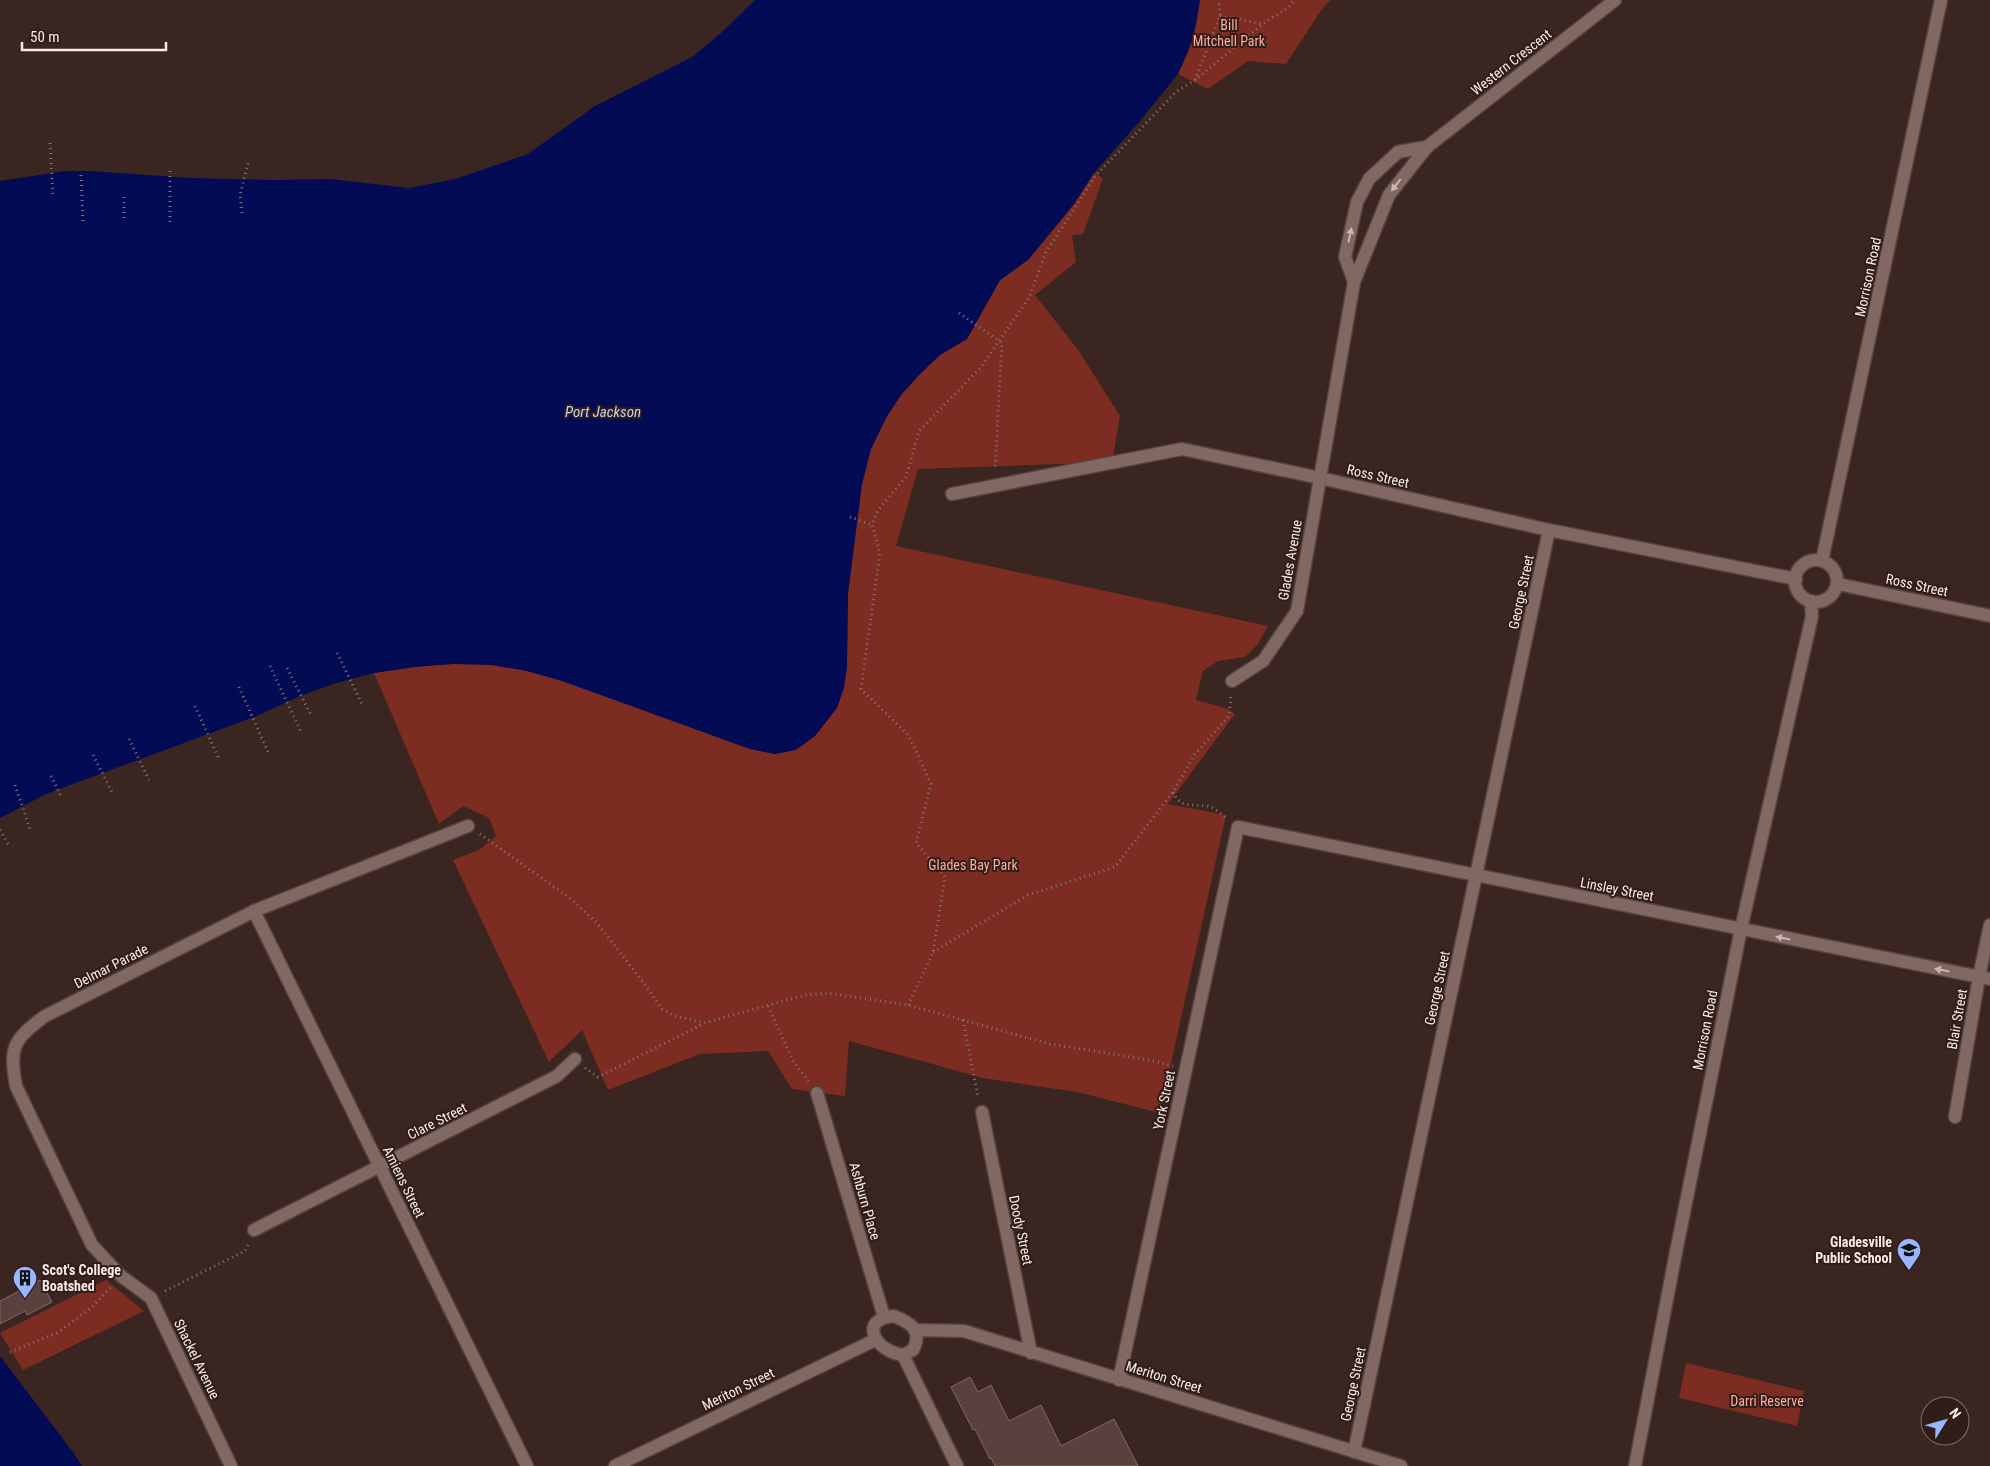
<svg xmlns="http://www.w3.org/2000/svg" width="1990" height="1466" font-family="'Roboto Condensed',sans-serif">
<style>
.green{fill:#7c2c20}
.water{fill:#040b55}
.building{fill:#59413d;stroke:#816863}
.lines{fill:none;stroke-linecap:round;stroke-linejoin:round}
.minor-casing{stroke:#55433f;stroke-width:15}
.path{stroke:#897672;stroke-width:3;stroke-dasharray:1 4;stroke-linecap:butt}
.minor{stroke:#816863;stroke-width:12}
.oneway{fill:#cab7b3}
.labels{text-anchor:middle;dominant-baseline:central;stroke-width:4;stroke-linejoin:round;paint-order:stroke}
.park-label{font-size:14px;fill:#fcae9f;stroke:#301c18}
.street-label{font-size:14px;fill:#faebe8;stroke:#301c18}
.poi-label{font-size:14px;font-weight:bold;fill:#faebe8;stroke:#301c18;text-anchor:end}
.water-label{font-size:15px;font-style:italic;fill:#c1d4ff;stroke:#301c18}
</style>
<rect width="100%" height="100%" fill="#3b2521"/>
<g class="green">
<path d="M1200 0H1331L1324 6 1286 64 1248 61 1208 89 1178 74C1190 52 1198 25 1200 0Z"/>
<path d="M1094 173 1103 178 1083 234 1072 235 1076 262 1035 295 1079 351 1120 416 1112 462 918 469 896 546 1268 626 1258 644 1245 657 1218 661 1203 671 1196 700 1228 709 1235 714 1168 804 1226 815 1160 1113 1077 1092 983 1078 849 1041 845 1096 792 1089 768 1051 700 1054 608 1090 582 1030 549 1062 453 860 479 850 496 836 489 818 463 806 439 824 374 673C413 667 453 661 492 665 532 669 569 683 606 696 654 713 702 732 750 749L775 754 844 688 847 666 848 594 856 521 862 484 871 449 886 418 901 395 920 374 940 355 967 339 1000 280 1028 260 1074 204Z"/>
<polygon points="106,1280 144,1311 23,1370 0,1333"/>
<polygon points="1686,1363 1804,1391 1797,1426 1679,1398"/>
</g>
<g class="water">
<polygon points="755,0 1200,0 1193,39 1178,74 1139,122 1094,173 1074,204 1028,260 1000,280 967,339 940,355 920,374 901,395 886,418 871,449 862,484 848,594 847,666 844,688 837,708 815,736 796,750 775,754 750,749 562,681 527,671 491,665 453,664 414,667 374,673 336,683 300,696 257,716 46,794 0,818 0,181 65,171 90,171 190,178 274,180 330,179 409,188 455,179 528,154 595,106 692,57 721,33"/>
<polygon points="0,1356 73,1452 82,1466 0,1466"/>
</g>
<g class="building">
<polygon points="40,1280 52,1302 27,1315 25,1311 0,1324 0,1301"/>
<polygon points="970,1377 978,1392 991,1385 1009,1421 1041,1405 1061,1446 1114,1419 1138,1466 995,1466 991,1458 990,1459 975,1429 973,1430 951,1387"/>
</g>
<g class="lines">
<defs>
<g id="minor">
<polyline points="1354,282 1345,257 1357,202 1369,179 1398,152 1427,147"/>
<polyline points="952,494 1182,449 1320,478 1549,530 1796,579"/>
<circle cx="1816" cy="581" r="21"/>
<polyline points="1822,561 1941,0"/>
<polyline points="1838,584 1990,616"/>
<polyline points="1232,681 1263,661 1297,611 1354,282 1389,195 1427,147 1615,0"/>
<polyline points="254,911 527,1466"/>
<polyline points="817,1093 884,1317"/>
<polyline points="982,1112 1031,1353"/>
<polyline points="1955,1117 1979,977 1990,925"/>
<polyline points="254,1230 557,1076 575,1059"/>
<path d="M894 1316C911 1323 923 1330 913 1350L903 1355C874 1351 858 1319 894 1316Z"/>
<polyline points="915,1330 964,1331 1401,1466"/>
<polyline points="903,1355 957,1466"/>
<polyline points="1119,1380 1238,827 1990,979"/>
<polyline points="1354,1452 1549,530"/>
<path d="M231 1466 151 1298 121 1276 92 1245 16 1086C9 1047 13 1040 45 1016L254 911 468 826"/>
<polyline points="615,1466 875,1340"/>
<polyline points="1635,1466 1676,1252 1741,929 1812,616 1811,601"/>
</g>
</defs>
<use href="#minor" class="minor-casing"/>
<g class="path">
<polyline points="1220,16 1263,24 1289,7 1294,0"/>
<polyline points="1195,80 1220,16 1219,0"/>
<polyline points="50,143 53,196"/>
<polyline points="170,171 170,223"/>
<polyline points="81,175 83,222"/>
<polyline points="124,197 124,222"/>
<polyline points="242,213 240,195 249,160"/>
<polyline points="959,313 1002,343 995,470"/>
<polyline points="850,517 872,525"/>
<polyline points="337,653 362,704"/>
<polyline points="270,666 302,734"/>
<polyline points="287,668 312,717"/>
<polyline points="239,687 268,752"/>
<polyline points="195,706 219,759"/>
<polyline points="129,739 149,780"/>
<polyline points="93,755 113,794"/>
<polyline points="51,776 62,798"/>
<polyline points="15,785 30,829"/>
<path d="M1173 792C1181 811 1195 802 1211 807 1216 809 1222 815 1227 819"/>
<polyline points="0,830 8,844"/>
<polyline points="480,834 571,899 597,923 646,986 662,1009 675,1016 704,1023 806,995 827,993 908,1005 1050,1044 1150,1060 1173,1066"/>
<polyline points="933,952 1028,895 1115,867 1173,792 1195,754 1229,716 1231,696"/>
<polyline points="908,1005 933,953 945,877 916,843 931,784 909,736 861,689 880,553 872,525 878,510 906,477 919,431 982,366 998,342 1029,298 1046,252 1096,175 1176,92 1195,80 1263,24"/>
<polyline points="768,1006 793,1061 809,1082"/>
<polyline points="963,1020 978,1097"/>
<polyline points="585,1068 598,1077 703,1024"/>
<polyline points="165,1291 245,1251 249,1243"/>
<polyline points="10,1352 57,1333 90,1309 111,1287"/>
</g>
<use href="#minor" class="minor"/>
</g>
<defs><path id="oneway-solid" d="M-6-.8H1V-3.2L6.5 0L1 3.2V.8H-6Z" transform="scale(1.25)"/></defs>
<g class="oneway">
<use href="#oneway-solid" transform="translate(1396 185) rotate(128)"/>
<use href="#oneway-solid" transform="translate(1350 235) rotate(-78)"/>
<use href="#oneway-solid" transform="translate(1783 938) rotate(-169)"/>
<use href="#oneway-solid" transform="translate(1942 970) rotate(-169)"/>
</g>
<defs>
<symbol id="school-pin" viewBox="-11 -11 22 30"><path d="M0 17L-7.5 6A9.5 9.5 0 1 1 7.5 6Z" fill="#97b6fd" stroke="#301c18"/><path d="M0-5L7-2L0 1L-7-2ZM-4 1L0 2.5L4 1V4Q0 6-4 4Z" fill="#111"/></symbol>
<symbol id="building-pin" viewBox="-11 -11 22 30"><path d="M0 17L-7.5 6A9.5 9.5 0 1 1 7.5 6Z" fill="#97b6fd" stroke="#301c18"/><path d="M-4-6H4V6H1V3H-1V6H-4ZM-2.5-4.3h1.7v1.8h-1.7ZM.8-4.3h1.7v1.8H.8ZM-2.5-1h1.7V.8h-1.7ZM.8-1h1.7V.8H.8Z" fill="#111"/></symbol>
</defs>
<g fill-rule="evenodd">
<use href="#school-pin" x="1895" y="1236" width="28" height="38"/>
<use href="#building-pin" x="11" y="1264" width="28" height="38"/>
</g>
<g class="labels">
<g class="park-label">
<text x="1229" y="25">Bill<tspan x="1229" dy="16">Mitchell Park</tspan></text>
<text x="973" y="865">Glades Bay Park</text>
<text x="1767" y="1401">Darri Reserve</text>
</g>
<g class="street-label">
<text transform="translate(1511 62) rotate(-38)">Western Crescent</text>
<text transform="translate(1868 277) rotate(-78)">Morrison Road</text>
<text transform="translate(1378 476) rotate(13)">Ross Street</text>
<text transform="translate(1290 560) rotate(-80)">Glades Avenue</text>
<text transform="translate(1917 585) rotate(12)">Ross Street</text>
<text transform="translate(1521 592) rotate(-78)">George Street</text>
<text transform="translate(1617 889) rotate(11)">Linsley Street</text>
<text transform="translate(111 966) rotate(-27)">Delmar Parade</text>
<text transform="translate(1437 988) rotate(-78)">George Street</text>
<text transform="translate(1957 1019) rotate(-80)">Blair Street</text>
<text transform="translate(1705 1030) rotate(-79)">Morrison Road</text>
<text transform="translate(1164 1100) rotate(-78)">York Street</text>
<text transform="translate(437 1121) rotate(-27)">Clare Street</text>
<text transform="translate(404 1182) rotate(64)">Amiens Street</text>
<text transform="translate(865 1201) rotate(74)">Ashburn Place</text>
<text transform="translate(1021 1230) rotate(78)">Doody Street</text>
<text transform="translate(197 1359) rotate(64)">Shackel Avenue</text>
<text transform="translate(1164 1377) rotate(17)">Meriton Street</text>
<text transform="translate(1353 1384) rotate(-78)">George Street</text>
<text transform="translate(738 1389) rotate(-26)">Meriton Street</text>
</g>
<g class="poi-label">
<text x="1892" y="1242">Gladesville<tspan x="1892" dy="16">Public School</tspan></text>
<text x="42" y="1270" text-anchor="start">Scot's College<tspan x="42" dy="16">Boatshed</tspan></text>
</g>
<g class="water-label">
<text x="603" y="412">Port Jackson</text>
</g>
</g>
<g transform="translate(1945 1421) rotate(53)"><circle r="24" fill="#301c18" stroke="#816f6b"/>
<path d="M0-4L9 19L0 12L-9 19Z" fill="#97b6fd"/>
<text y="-8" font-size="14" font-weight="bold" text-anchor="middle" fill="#faebe8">N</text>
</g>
<path d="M22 42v8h144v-8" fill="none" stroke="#faebe8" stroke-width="2.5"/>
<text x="30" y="42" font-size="15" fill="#faebe8" stroke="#301c18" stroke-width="4" paint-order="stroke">50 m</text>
</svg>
